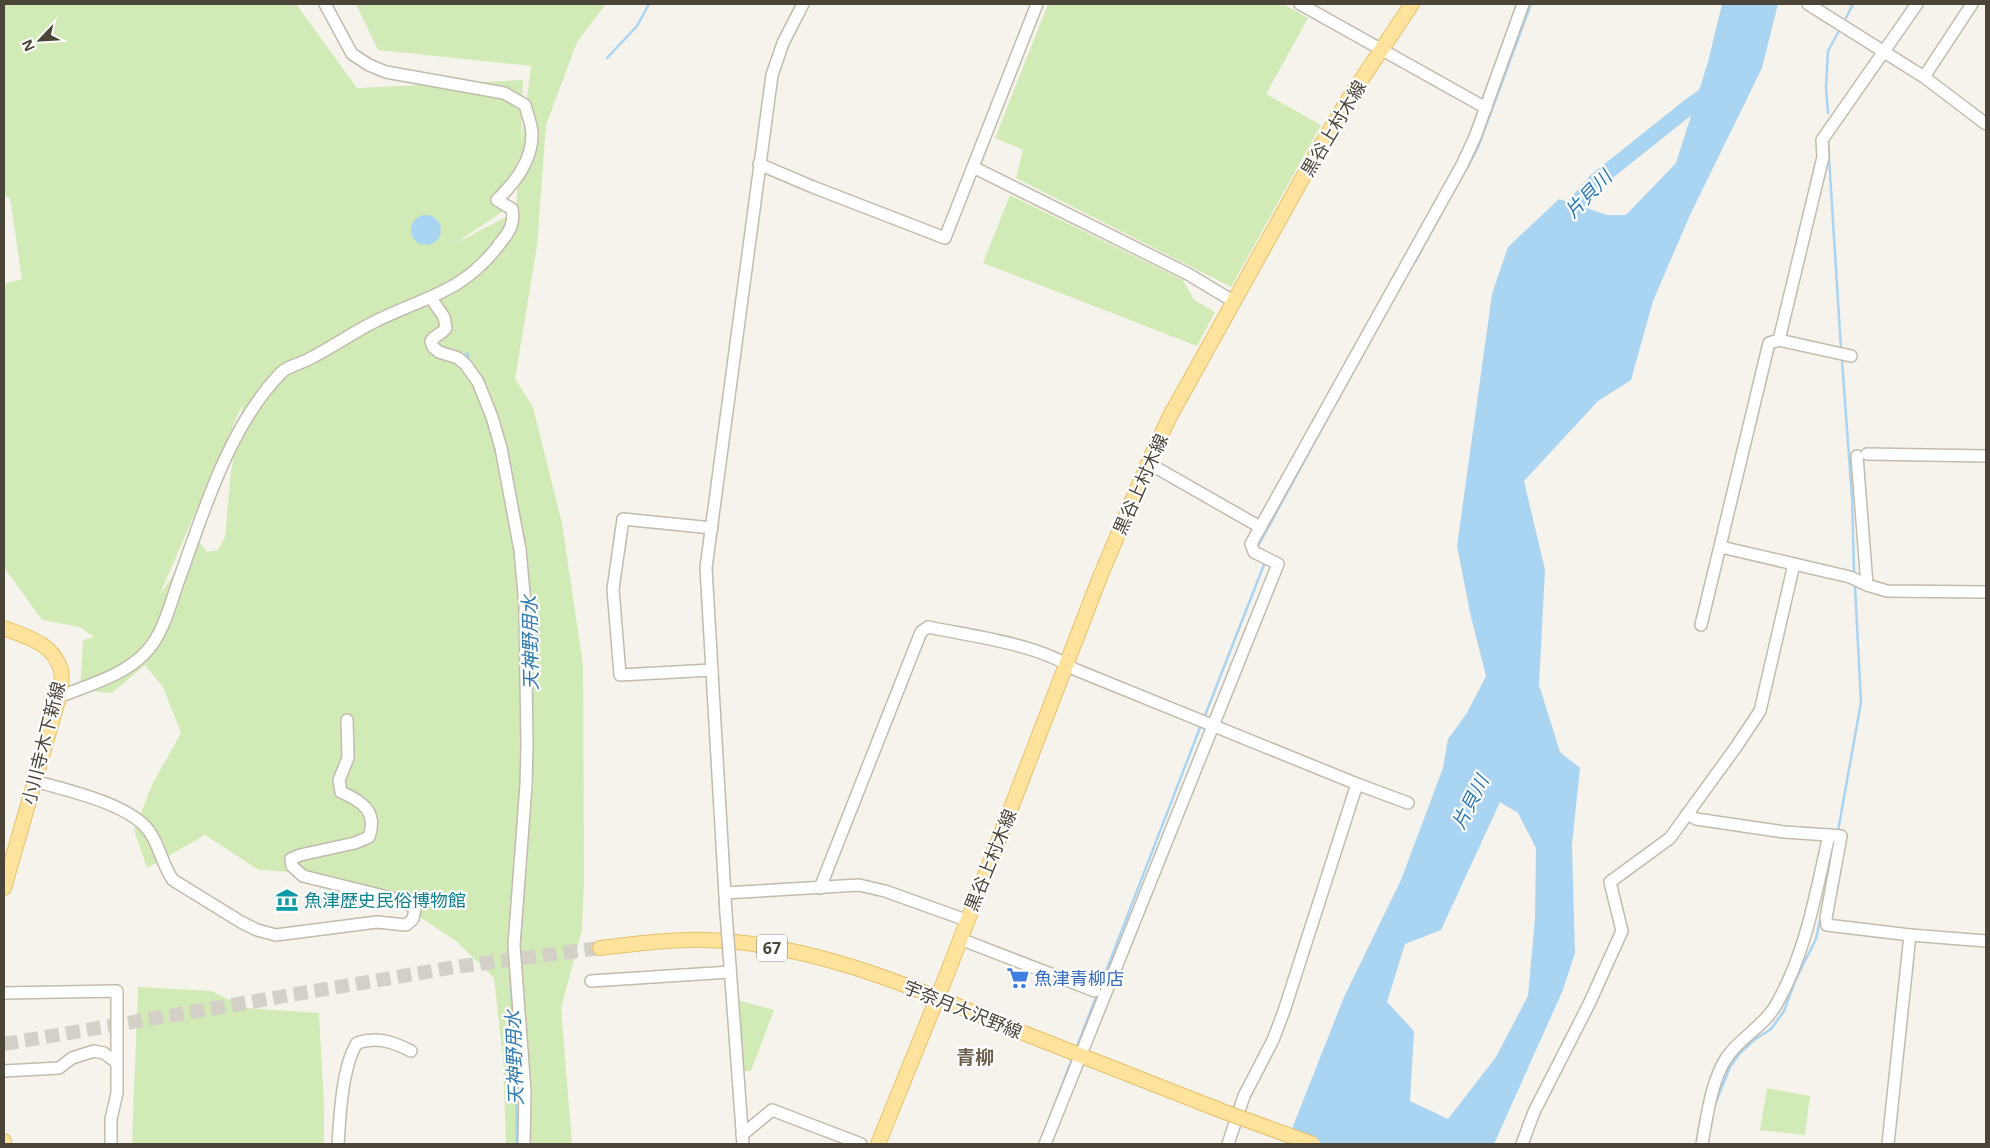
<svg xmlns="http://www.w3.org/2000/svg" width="1990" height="1148" font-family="'Noto Sans','Noto Sans JP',sans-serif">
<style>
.green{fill:#d2eab5;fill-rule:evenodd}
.water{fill:#a9d4f2;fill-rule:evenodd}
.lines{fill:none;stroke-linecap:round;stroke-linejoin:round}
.stream{stroke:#a9d4f2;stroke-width:2.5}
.river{stroke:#a9d4f2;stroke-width:16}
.major-tunnel{stroke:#d4d0c8;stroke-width:14;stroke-dasharray:14 7;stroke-linecap:butt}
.minor-casing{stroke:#c2bbae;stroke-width:14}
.major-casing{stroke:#e6c16a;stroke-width:16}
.minor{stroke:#fff;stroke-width:11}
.major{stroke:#ffe39c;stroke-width:14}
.minor-bridge-casing{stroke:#c2bbae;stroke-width:14;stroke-linecap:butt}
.major-bridge-casing{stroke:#e6c16a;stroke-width:16;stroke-linecap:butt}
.minor-bridge{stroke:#fff;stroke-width:11}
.major-bridge{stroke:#ffe39c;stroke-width:14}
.labels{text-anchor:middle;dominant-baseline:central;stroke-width:4.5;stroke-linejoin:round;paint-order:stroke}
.shield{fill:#fff;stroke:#817c74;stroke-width:1}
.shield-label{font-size:16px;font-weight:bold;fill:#4b4439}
.street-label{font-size:18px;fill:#4b4439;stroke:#fff}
.culture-label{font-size:18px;fill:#0d838f;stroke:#fff;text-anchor:start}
.shop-label{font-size:18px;fill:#366cbe;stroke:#fff;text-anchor:start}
.water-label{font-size:19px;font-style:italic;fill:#2e7ab2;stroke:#fff}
.neighbourhood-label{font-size:19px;font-weight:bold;fill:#6e6250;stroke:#fff}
</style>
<rect width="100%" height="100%" fill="#f6f3ec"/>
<g class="green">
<path d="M4 4H296L357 88 523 80 521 144 531 66 378 50 356 4H606L577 42 546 125 537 246 515 379 533 407 562 523 583 665 584 878 582 930 561 1008 572 1144H506L503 1059 494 978 456 941 391 898 322 874 259 870 205 835 147 868 134 830 152 785 181 733 163 687 145 665 112 693 80 690 83 640 94 637 80 627 42 620 4 567V284L22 279 10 198 4 196ZM519 158 516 212 454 244 502 212ZM243 403 231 472 225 537 218 550 207 552 198 540 159 596Z"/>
<polygon points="1048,4 1283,4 1308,18 1266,94 1321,125 1231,287 1016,178 1023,150 995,138"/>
<polygon points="1010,195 1183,280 1194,300 1215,312 1197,346 983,263"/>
<polygon points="138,987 211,991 246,1008 319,1013 324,1106 324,1144 132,1144"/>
<polygon points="737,1000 774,1010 751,1071 742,1071"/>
<polygon points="1767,1088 1810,1096 1805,1135 1760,1130"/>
</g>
<g class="water">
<path d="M1722 4H1778L1762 68 1690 215 1653 301 1631 380 1598 401 1524 481 1545 570 1539 685 1560 752 1580 768 1572 844 1575 953 1563 990 1494 1144H1286L1344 997 1401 880 1443 768 1448 739 1467 713 1486 676 1471 617 1457 546 1492 294 1508 247 1559 199 1607 215H1626L1676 163 1708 62ZM1500 802 1518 813 1536 848 1535 918 1528 996 1496 1057 1448 1119 1410 1101 1414 1031 1387 1002 1405 944 1441 930Z"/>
<circle cx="426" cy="230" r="15"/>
</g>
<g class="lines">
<g class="stream">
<polyline points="1846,18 1853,4"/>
<polyline points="607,58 637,26 649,4"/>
<polyline points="1828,113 1826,87 1828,51 1839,31"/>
<polyline points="1828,141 1841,349"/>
<polyline points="1467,168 1478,147 1531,4"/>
<polyline points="1415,262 1441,214"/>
<polyline points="467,353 469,361"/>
<polyline points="1842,361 1852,497 1854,571"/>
<polyline points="499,422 505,443"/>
<polyline points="507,451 524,541"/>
<polyline points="1257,548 1339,397"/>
<polyline points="526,556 530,596"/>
<polyline points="1204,718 1265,562"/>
<polyline points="1838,831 1861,702 1855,587"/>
<polyline points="520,942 523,901"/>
<polyline points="510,971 515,1045 517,1144"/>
<polyline points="1076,1049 1201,725"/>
<polyline points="1714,1107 1730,1067 1740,1053 1754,1040 1771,1029 1784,1011 1795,981 1816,939 1821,916"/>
<polyline points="1044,1133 1072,1059"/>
</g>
<polyline class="river" points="1562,220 1596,181 1690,106 1713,90"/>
<polyline class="major-tunnel" points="4,1044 455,967 600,948"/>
<defs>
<g id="minor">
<polyline points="1300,4 1486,108"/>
<polyline points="1808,4 1924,77 1986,124"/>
<polyline points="1924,77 1972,4"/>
<polyline points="759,164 813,187 945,238 1037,4"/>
<polyline points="973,167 1188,274 1233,301"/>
<path d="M431 298 444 317 446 328C442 334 435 335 431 341L433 347 439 352 458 358 466 365 478 382 492 417 501 448 520 550 525 605 527 746 526 785 514 945 525 1091 524 1144"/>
<polyline points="1779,340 1851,356"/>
<polyline points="1867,454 1986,456"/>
<polyline points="1857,456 1867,585"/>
<polyline points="1148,463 1260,527"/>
<polyline points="1721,547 1850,577 1867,585 1887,591 1986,592"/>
<polyline points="1701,625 1769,343 1779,340 1823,157 1822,140 1917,4"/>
<polyline points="712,670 620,675 613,589 623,519 712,528"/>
<path d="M59 697C88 685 124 676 146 652 165 632 171 600 181 574 205 507 231 423 282 372 288 366 300 364 309 359 331 348 352 333 374 322 424 297 462 293 498 246 508 233 515 226 512 209L497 200C516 181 533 160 532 132 531 123 527 113 525 105L504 93 386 72 369 65 352 54 325 4"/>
<path d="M34 781C66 790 130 804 149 831 160 846 162 865 173 880L241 922 257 930 276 935 377 922 406 925 413 919 415 909 404 901 303 876 292 866 291 859 300 855 355 843 369 837C378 812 362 801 341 792L339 780 348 758 347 720"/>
<polyline points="1357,784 1408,803"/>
<path d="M1687 814 1696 819 1784 832 1829 835C1816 892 1806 953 1776 1005 1764 1026 1741 1037 1727 1057 1711 1081 1707 1117 1702 1144"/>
<polyline points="1829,835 1841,836 1826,918 1827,925 1910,935 1986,941"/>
<path d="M820 888 921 632 928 627C971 636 1038 644 1074 669L1357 784 1284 1011 1273 1040 1244 1096 1228 1144"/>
<polyline points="725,893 859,885 885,891 966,920"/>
<polyline points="726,913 706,568 772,75 783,43 803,4"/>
<polyline points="960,939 1095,991"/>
<polyline points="730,966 743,1144"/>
<polyline points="591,981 730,972"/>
<polyline points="4,993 117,991 117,1093 111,1119 111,1144"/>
<polyline points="4,1071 59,1068 72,1058 94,1051 104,1053 117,1063"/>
<polyline points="742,1135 772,1110 861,1144"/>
<path d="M338 1144C340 1115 342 1067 357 1043 377 1036 393 1042 411 1051"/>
<polyline points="1045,1144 1278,564 1254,552 1251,544 1462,165 1475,137 1523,4"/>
<polyline points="1522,1144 1534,1112 1589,1004 1622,931 1610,882 1670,838 1736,747 1760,711 1794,564"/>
<polyline points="1888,1144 1910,935"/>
</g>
<g id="major">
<path d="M4 628C27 637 53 643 61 670 63 678 60 689 59 697L4 888"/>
<path d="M600 948C635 944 671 939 706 940 816 943 921 991 1021 1032 1088 1059 1155 1085 1222 1111"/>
<polyline points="4,1141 4,1144"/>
<polyline points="878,1144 947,974 1100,577 1148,463 1170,416 1321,145 1349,98 1412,4"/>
</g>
</defs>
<use href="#minor" class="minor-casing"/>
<use href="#major" class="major-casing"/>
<use href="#minor" class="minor"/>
<use href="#major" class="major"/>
<defs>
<polyline id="minor-bridge" points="726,913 730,966"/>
<polyline id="major-bridge" points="1222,1111 1313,1144"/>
</defs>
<use href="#minor-bridge" class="minor-bridge-casing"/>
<use href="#major-bridge" class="major-bridge-casing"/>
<use href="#minor-bridge" class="minor-bridge"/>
<use href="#major-bridge" class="major-bridge"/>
</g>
<defs>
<symbol id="museum-bare" viewBox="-9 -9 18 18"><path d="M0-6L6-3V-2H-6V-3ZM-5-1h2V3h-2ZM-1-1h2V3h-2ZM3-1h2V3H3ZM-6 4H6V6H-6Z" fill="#0f9aa8" stroke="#fff" stroke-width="2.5" paint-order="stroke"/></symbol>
<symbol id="supermarket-bare" viewBox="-9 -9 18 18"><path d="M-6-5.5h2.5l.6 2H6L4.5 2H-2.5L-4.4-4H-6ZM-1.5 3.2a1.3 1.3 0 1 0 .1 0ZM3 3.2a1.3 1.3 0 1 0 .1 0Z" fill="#3f7fe0" stroke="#fff" stroke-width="2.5" paint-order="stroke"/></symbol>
</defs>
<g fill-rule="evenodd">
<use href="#museum-bare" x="271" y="884" width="32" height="32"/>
<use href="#supermarket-bare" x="1002" y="962" width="32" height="32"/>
</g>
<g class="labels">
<rect class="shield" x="757" y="934.5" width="30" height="27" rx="4"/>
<g class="shield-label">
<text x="772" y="948">67</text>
</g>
<g class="street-label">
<text transform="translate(1333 128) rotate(-59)">黒谷上村木線</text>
<text transform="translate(1140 484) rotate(-66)">黒谷上村木線</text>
<text transform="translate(43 743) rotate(-76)">小川寺木下新線</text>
<text transform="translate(990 860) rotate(-68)">黒谷上村木線</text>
<text transform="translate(963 1009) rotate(22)">宇奈月大沢野線</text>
</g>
<g class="culture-label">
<text x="304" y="900">魚津歴史民俗博物館</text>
</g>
<g class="shop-label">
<text x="1034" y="978">魚津青柳店</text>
</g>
<g class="water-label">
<text transform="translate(1588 194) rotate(-46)">片貝川</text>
<text transform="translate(530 643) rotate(-91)">天神野用水</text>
<text transform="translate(1470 802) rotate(-63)">片貝川</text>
<text transform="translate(514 1058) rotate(-92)">天神野用水</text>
</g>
<g class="neighbourhood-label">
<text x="975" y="1057">青柳</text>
</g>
</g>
<rect width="1990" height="1148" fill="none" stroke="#4b4439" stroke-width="10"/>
<g transform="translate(40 40) rotate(245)" stroke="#ffffff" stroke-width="4" paint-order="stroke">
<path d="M0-4L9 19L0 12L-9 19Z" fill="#4b4439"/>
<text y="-8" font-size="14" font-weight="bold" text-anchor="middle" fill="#4b4439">N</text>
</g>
</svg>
